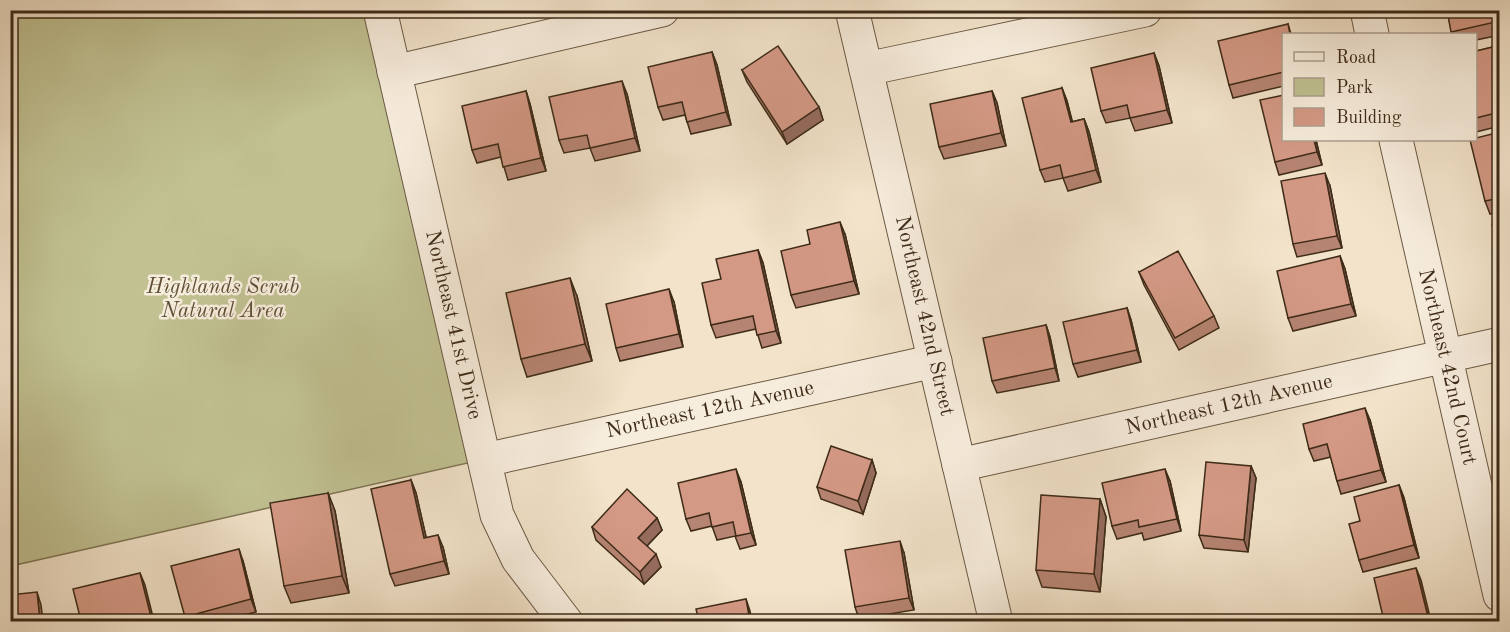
<svg xmlns="http://www.w3.org/2000/svg" width="1510" height="632" font-family="'Old Standard TT',serif">
<style>
.green{fill:#c1c192;stroke:#807655;stroke-width:1.5}
.lines{fill:none;stroke-linecap:round;stroke-linejoin:round}
.minor-casing{stroke:#6b5944;stroke-width:35}
.minor{stroke:#f7eddd;stroke-width:33}
.wall{fill:#b68472;stroke:#3e2b18;stroke-width:1.5}
.shaded-wall{fill:#946b5d;stroke:#3e2b18;stroke-width:1.5}
.building{fill:#d49985;stroke:#3e2b18;stroke-width:1.5}
.labels{text-anchor:middle;dominant-baseline:central;stroke-width:5;stroke-linejoin:round;paint-order:stroke}
.park-label{font-size:21px;font-style:italic;fill:#5f5036;stroke:#f7eddd}
.street-label{font-size:21px;fill:#3e2b18;stroke:#f7eddd}
</style>
<rect width="100%" height="100%" fill="#f2e3ca"/>
<filter id="stains"><feTurbulence type="fractalNoise" baseFrequency=".00333" numOctaves="4"/><feColorMatrix values="0 0 0 0 .2 0 0 0 0 .09 0 0 0 0 .02 0 0 0 .5 -.17"/></filter>
<radialGradient id="worn" r=".72"><stop offset=".6" stop-color="#630" stop-opacity="0"/><stop offset="1" stop-color="#630" stop-opacity=".3"/></radialGradient>
<polygon class="green" points="10,11 374,11 481,460 11,566"/>
<g class="lines">
<defs>
<g id="minor">
<polyline points="380,10 497,515 518,559 566,622"/>
<polyline points="852,10 996,622"/>
<polyline points="1367,10 1372,34"/>
<polyline points="866,69 1145,10"/>
<polyline points="394,72 662,10"/>
<polyline points="1396,140 1500,595"/>
<polyline points="485,460 935,361"/>
<polyline points="959,465 1500,344"/>
</g>
</defs>
<use href="#minor" class="minor-casing"/>
<use href="#minor" class="minor"/>
</g>
<g class="wall">
<polygon points="1447,10 1500,10 1500,35 1476,40 1476,34 1452,34"/>
<polygon points="1288,24 1291,34 1284,34 1284,86 1233,98 1229,85"/>
<polygon points="1497,46 1500,54 1500,126 1476,132 1476,51"/>
<polygon points="712,52 717,65 731,125 691,134 685,115 663,120 658,107"/>
<polygon points="1154,53 1159,66 1172,123 1135,131 1130,118 1106,123 1101,111"/>
<polygon points="742,70 819,107 823,120 787,144 747,82"/>
<polygon points="1062,88 1067,101 1072,122 1084,119 1089,132 1101,182 1068,191 1063,178 1045,182 1040,170"/>
<polygon points="526,91 530,104 546,171 508,180 501,157 477,163 472,150"/>
<polygon points="992,91 997,103 1006,146 944,159 939,147"/>
<polygon points="627,94 640,151 595,161 590,148 564,153 559,140"/>
<polygon points="1500,132 1500,211 1490,214 1485,201"/>
<polygon points="1284,140 1316,140 1322,165 1279,175 1275,162"/>
<polygon points="1330,186 1342,248 1297,257 1293,244"/>
<polygon points="845,234 859,294 796,308 791,295 810,244"/>
<polygon points="758,250 763,263 781,343 762,348 756,329 716,338 711,325 721,279"/>
<polygon points="1340,256 1345,269 1356,316 1293,331 1288,318"/>
<polygon points="1139,272 1214,316 1219,328 1179,350 1144,285"/>
<polygon points="577,296 592,361 527,377 521,359"/>
<polygon points="674,302 683,347 620,361 616,348"/>
<polygon points="1127,308 1131,320 1141,362 1078,377 1073,364"/>
<polygon points="1046,325 1050,337 1059,381 997,393 992,381"/>
<polygon points="1370,420 1386,482 1341,494 1337,481 1331,457 1314,461 1309,449"/>
<polygon points="872,460 876,473 863,514 821,499 817,487"/>
<polygon points="1251,466 1256,478 1248,552 1204,548 1199,535"/>
<polygon points="411,480 416,493 426,537 443,547 449,574 395,586 390,574"/>
<polygon points="1170,481 1181,531 1144,540 1142,533 1117,539 1112,526"/>
<polygon points="741,482 756,545 740,549 735,536 717,540 712,526 691,531 686,519"/>
<polygon points="1399,485 1404,498 1419,558 1363,572 1359,560 1360,521"/>
<polygon points="328,493 335,511 349,593 291,603 284,586"/>
<polygon points="1100,499 1106,517 1100,592 1042,587 1036,570"/>
<polygon points="657,518 662,530 647,546 661,567 644,584 596,540 592,527"/>
<polygon points="904,553 914,610 859,619 855,607"/>
<polygon points="243,561 256,612 220,621 186,621 185,617"/>
</g>
<g class="shaded-wall">
<polygon points="712,52 717,65 731,125 726,112"/>
<polygon points="1154,53 1159,66 1172,123 1167,110"/>
<polygon points="622,81 627,94 640,151 635,138"/>
<polygon points="1062,88 1067,101 1076,135 1071,122"/>
<polygon points="526,91 530,104 546,171 541,158"/>
<polygon points="992,91 997,103 1006,146 1001,133"/>
<polygon points="819,107 823,120 787,144 782,132"/>
<polygon points="1084,119 1089,132 1101,182 1096,170"/>
<polygon points="1314,140 1316,140 1322,165 1317,152"/>
<polygon points="1325,173 1330,186 1342,248 1337,236"/>
<polygon points="840,222 845,234 859,294 854,281"/>
<polygon points="758,250 763,263 781,343 776,331"/>
<polygon points="1340,256 1345,269 1356,316 1351,304"/>
<polygon points="570,278 577,296 592,361 585,344"/>
<polygon points="669,289 674,302 683,347 679,334"/>
<polygon points="1127,308 1131,320 1141,362 1137,350"/>
<polygon points="1046,325 1050,337 1059,381 1055,368"/>
<polygon points="1365,408 1370,420 1386,482 1381,470"/>
<polygon points="872,460 876,473 863,514 858,501"/>
<polygon points="1251,466 1256,478 1248,552 1244,540"/>
<polygon points="736,469 741,482 756,545 751,533"/>
<polygon points="1165,469 1170,481 1181,531 1177,519"/>
<polygon points="411,480 416,493 429,550 424,538"/>
<polygon points="1399,485 1404,498 1419,558 1414,545"/>
<polygon points="328,493 335,511 349,593 342,576"/>
<polygon points="1100,499 1106,517 1100,592 1094,574"/>
<polygon points="657,518 662,530 643,550 638,538"/>
<polygon points="438,535 443,547 449,574 444,561"/>
<polygon points="900,541 904,553 914,610 909,598"/>
<polygon points="239,549 243,561 256,612 251,599"/>
<polygon points="656,554 661,567 644,584 640,572"/>
<polygon points="1416,568 1421,580 1431,621 1429,621"/>
<polygon points="140,573 145,585 154,621 152,621"/>
<polygon points="37,592 41,605 43,621 40,621"/>
<polygon points="746,599 750,611 752,621 750,621"/>
</g>
<g class="building">
<polygon points="1447,10 1500,10 1500,21 1451,32"/>
<polygon points="1288,24 1290,34 1284,34 1284,72 1229,85 1218,41"/>
<polygon points="778,46 819,107 782,132 742,70"/>
<polygon points="1497,46 1500,59 1500,112 1476,118 1476,51"/>
<polygon points="712,52 726,112 687,122 682,102 658,107 648,67"/>
<polygon points="1154,53 1167,110 1130,118 1127,105 1101,111 1091,68"/>
<polygon points="622,81 635,138 590,148 587,135 559,140 549,97"/>
<polygon points="1062,88 1071,122 1084,119 1096,170 1063,178 1060,165 1040,170 1022,98"/>
<polygon points="526,91 541,158 503,167 498,144 472,150 462,106"/>
<polygon points="992,91 1001,133 939,147 930,104"/>
<polygon points="1284,95 1284,140 1314,140 1317,152 1275,162 1260,100"/>
<polygon points="1500,132 1500,198 1485,201 1470,140 1476,140 1476,138"/>
<polygon points="1325,173 1337,236 1293,244 1281,181"/>
<polygon points="840,222 854,281 791,295 781,251 810,244 807,230"/>
<polygon points="1500,222 1500,258 1492,224"/>
<polygon points="758,250 776,331 757,335 753,316 711,325 702,283 721,279 716,259"/>
<polygon points="1178,251 1214,316 1175,338 1139,272"/>
<polygon points="1340,256 1351,304 1288,318 1277,271"/>
<polygon points="570,278 585,344 521,359 506,293"/>
<polygon points="669,289 679,334 616,348 606,304"/>
<polygon points="1127,308 1137,350 1073,364 1063,322"/>
<polygon points="1046,325 1055,368 992,381 983,338"/>
<polygon points="1365,408 1381,470 1337,481 1327,444 1309,449 1303,424"/>
<polygon points="831,446 872,460 858,501 817,487"/>
<polygon points="1206,462 1251,466 1244,540 1199,535"/>
<polygon points="736,469 751,533 736,536 733,522 712,527 709,513 686,519 678,483"/>
<polygon points="1165,469 1177,519 1139,527 1138,520 1112,526 1102,483"/>
<polygon points="411,480 424,538 438,535 444,561 390,574 371,489"/>
<polygon points="1399,485 1414,545 1359,560 1349,524 1360,521 1354,497"/>
<polygon points="627,489 657,518 638,538 656,554 640,572 592,527"/>
<polygon points="328,493 342,576 284,586 270,503"/>
<polygon points="1041,495 1100,499 1094,574 1036,570"/>
<polygon points="900,541 909,598 855,607 845,550"/>
<polygon points="239,549 251,599 185,617 171,566"/>
<polygon points="1416,568 1429,621 1384,621 1374,578"/>
<polygon points="140,573 152,621 81,621 73,589"/>
<polygon points="37,592 40,621 10,621 10,595"/>
<polygon points="746,599 750,621 699,621 696,609"/>
<polygon points="920,616 921,621 894,621"/>
</g>
<g class="labels">
<g class="park-label">
<text x="223" y="287">Highlands Scrub<tspan x="223" dy="24">Natural Area</tspan></text>
</g>
<g class="street-label">
<text transform="translate(924 316) rotate(77)">Northeast 42nd Street</text>
<text transform="translate(453 325) rotate(77)">Northeast 41st Drive</text>
<text transform="translate(1447 367) rotate(77)">Northeast 42nd Court</text>
<text transform="translate(1229 405) rotate(-13)">Northeast 12th Avenue</text>
<text transform="translate(710 410) rotate(-12)">Northeast 12th Avenue</text>
</g>
</g>
<rect width="1510" height="632" fill="none" stroke="#f2e3ca" stroke-width="36"/>
<rect x="12" y="12" width="1486" height="608" fill="none" stroke="#3e2b18" stroke-width="3"/>
<rect x="18" y="18" width="1474" height="596" fill="none" stroke="#3e2b18" stroke-width="1.5"/>
<rect x="1282" y="33" width="195" height="108" fill="#f7eddd" stroke="#ad9f8e" stroke-width="1.5"/>
<rect x="1294" y="52" width="30" height="9" fill="#f7eddd" stroke="#ad9f8e" stroke-width="1.5"/>
<text x="1336" y="63" font-size="18" fill="#3e2b18">Road</text>
<rect x="1294" y="78" width="30" height="18" fill="#c1c192" stroke="#ad9f8e" stroke-width="1.5"/>
<text x="1336" y="93" font-size="18" fill="#3e2b18">Park</text>
<rect x="1294" y="108" width="30" height="18" fill="#d49985" stroke="#ad9f8e" stroke-width="1.5"/>
<text x="1336" y="123" font-size="18" fill="#3e2b18">Building</text>
<rect width="100%" height="100%" filter="url(#stains)"/>
<rect width="100%" height="100%" fill="url(#worn)"/>
</svg>
